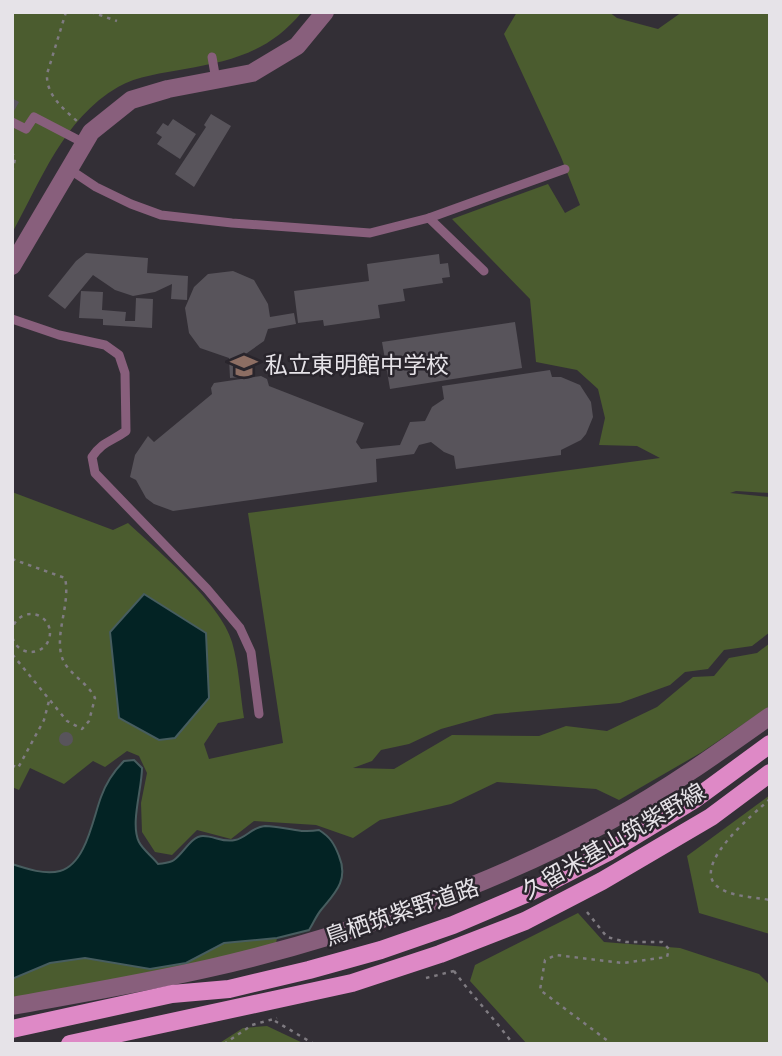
<svg xmlns="http://www.w3.org/2000/svg" width="782" height="1056" font-family="'Sofia Sans Condensed','Noto Sans JP',sans-serif">
<style>
.green{fill:#4b5c2f}
.water{fill:#032324;stroke:#475d5f;stroke-width:2}
.building{fill:#58545b}
.lines{fill:none;stroke-linecap:round;stroke-linejoin:round}
.path{stroke:#7f7b81;stroke-width:2.5;stroke-dasharray:3.5 5;stroke-linecap:butt}
.service{stroke:#885f7c;stroke-width:9}
.minor{stroke:#885f7c;stroke-width:18}
.tertiary{stroke:#885f7c;stroke-width:18}
.primary{stroke:#de89c6;stroke-width:18}
.labels{text-anchor:middle;dominant-baseline:central;stroke-width:5;stroke-linejoin:round;paint-order:stroke}
.poi-label{font-size:23px;fill:#e6e3e8;stroke:#29252c;text-anchor:start}
.street-label{font-size:23px;fill:#e6e3e8;stroke:#29252c}
</style>
<rect width="100%" height="100%" fill="#332f36"/>
<g class="green">
<path d="M12 12H302C270 51 233 61 185 69 163 73 137 76 118 87 63 119 41 181 12 233Z"/>
<path d="M517 12H609L617 18 658 29 682 12H770V493L736 491 730 493 770 497V632L752 646 724 650 708 669 685 672 670 685 620 703 495 714 441 729 409 744 381 750 372 761 353 768 394 769 452 735 539 736 566 726 607 731 657 707 693 677 714 676 729 658 757 653 770 643V706L702 752 619 800 596 789 497 782 451 804 380 820 353 838 316 825 254 821 231 839 197 830 172 855 155 852 142 832 141 803 147 773 139 756 127 751 105 767 93 761 64 784 30 768 19 790 12 787V492L113 530 128 523C158 551 221 603 232 642 239 666 240 693 244 718L218 723 204 744 209 759 283 743 248 513 660 458 637 446 599 445 605 418 598 389 577 370 536 362 530 299 452 219 548 184 565 213 580 205 561 157 504 34Z"/>
<polygon points="770,795 770,934 699,913 687,856"/>
<polygon points="578,913 604,942 680,948 759,974 770,985 770,1044 527,1044 470,981 475,965"/>
<polygon points="277,938 274,956 12,1010 12,979 50,963 85,958 150,969 186,963 224,943"/>
<polygon points="267,1026 305,1044 218,1044 243,1028"/>
</g>
<g class="water">
<polygon points="144,594 206,633 209,698 175,738 159,740 119,718 110,632"/>
<path d="M134 760 142 768C142 789 130 824 139 842 143 850 153 857 158 864 164 863 170 863 174 860 184 853 191 836 203 836 215 836 223 843 235 840 246 838 252 827 265 826 284 826 298 834 319 830 330 837 334 843 339 856 349 880 335 893 321 910 316 916 313 924 309 930L277 938 224 943 186 963 150 969 85 958 50 963 12 979V864C27 869 45 875 60 871 86 864 93 818 101 797 106 783 114 771 124 761Z"/>
</g>
<g class="building">
<polygon points="12,98 19,102 14,111 12,110"/>
<polygon points="211,114 231,126 194,187 175,174 206,127 204,125"/>
<polygon points="173,119 196,134 180,159 157,144 162,137 156,133 163,123 168,126"/>
<polygon points="86,253 148,258 147,273 188,276 187,300 171,299 172,284 155,292 133,296 115,290 93,275 65,309 48,296 76,261"/>
<polygon points="439,254 440,264 448,263 450,277 442,278 443,283 403,289 405,301 378,305 380,318 324,326 323,320 298,323 294,291 369,281 367,264"/>
<polygon points="233,271 254,280 268,304 270,317 294,313 296,324 268,329 264,341 240,358 241,377 230,378 229,358 200,348 189,333 185,308 194,287 208,274"/>
<polygon points="81,291 103,292 102,310 126,312 125,321 135,321 136,298 153,299 152,328 103,325 103,319 79,318"/>
<polygon points="515,322 522,368 390,389 382,342"/>
<polygon points="550,370 552,377 561,377 580,385 591,402 593,417 586,434 581,440 561,450 561,455 456,469 454,456 444,452 431,442 419,445 414,454 376,459 377,482 173,511 154,504 146,498 136,480 130,477 135,455 148,436 154,442 212,394 211,388 214,383 261,376 267,379 269,386 364,423 356,442 361,449 400,445 410,422 425,421 432,407 444,399 442,386"/>
<circle cx="66" cy="739" r="7"/>
</g>
<g class="lines">
<g class="path">
<path d="M66 12 47 74C46 96 64 109 79 123"/>
<polyline points="91,12 117,21"/>
<polyline points="12,152 15,159 12,174"/>
<path d="M12 559 65 578C71 605 53 636 63 660 69 674 88 683 95 698L89 721 82 729 67 721 12 654"/>
<circle cx="31" cy="633" r="19"/>
<polyline points="12,765 18,768 44,720 49,701"/>
<path d="M770 799C755 813 685 869 721 889 735 897 754 897 770 900"/>
<polyline points="587,912 607,937 626,942 662,942 669,949 667,957 623,963 556,955 545,960 540,990 612,1044"/>
<path d="M454 971C472 996 494 1018 513 1044"/>
<polyline points="426,978 454,971 454,968"/>
<polyline points="275,1021 314,1044"/>
<polyline points="224,1044 252,1025 277,1018"/>
</g>
<g class="service">
<polyline points="212,57 216,80"/>
<polyline points="12,122 26,129 34,117 84,143"/>
<polyline points="69,169 96,187 131,204 161,215 232,223 370,233 429,218 484,271"/>
<polyline points="429,218 565,169"/>
<path d="M12 319 59 335 105 345 119 355 125 373 126 431C111 442 103 441 92 457L95 473 207 589 240 628 251 652 259 714"/>
</g>
<path class="minor" d="M12 1006C78 994 144 983 210 968 342 938 491 886 611 820 666 790 718 753 770 716"/>
<polyline class="tertiary" points="12,266 91,132 131,100 168,89 252,73 297,46 325,12"/>
<g class="primary">
<polyline points="12,1029 172,994 229,989 309,970 381,950 453,925 528,893 608,852 695,799 770,744"/>
<polyline points="70,1044 352,983 440,954 525,921 602,881 711,817 770,773"/>
</g>
</g>
<defs>
<symbol id="school-bare" viewBox="-9 -9 18 18"><path d="M0-5L7-2L0 1L-7-2ZM-4 1L0 2.5L4 1V4Q0 6-4 4Z" fill="#8d6e63" stroke="#29252c" stroke-width="2.5" paint-order="stroke"/></symbol>
</defs>
<g fill-rule="evenodd">
<use href="#school-bare" x="225" y="347" width="38" height="38"/>
</g>
<g class="labels">
<g class="poi-label">
<text x="265" y="366">私立東明館中学校</text>
</g>
<g class="street-label">
<text transform="translate(614 842) rotate(-30)">久留米基山筑紫野線</text>
<text transform="translate(402 913) rotate(-19)">鳥栖筑紫野道路</text>
</g>
</g>
<rect width="782" height="1056" fill="none" stroke="#e6e3e8" stroke-width="28"/>
</svg>
